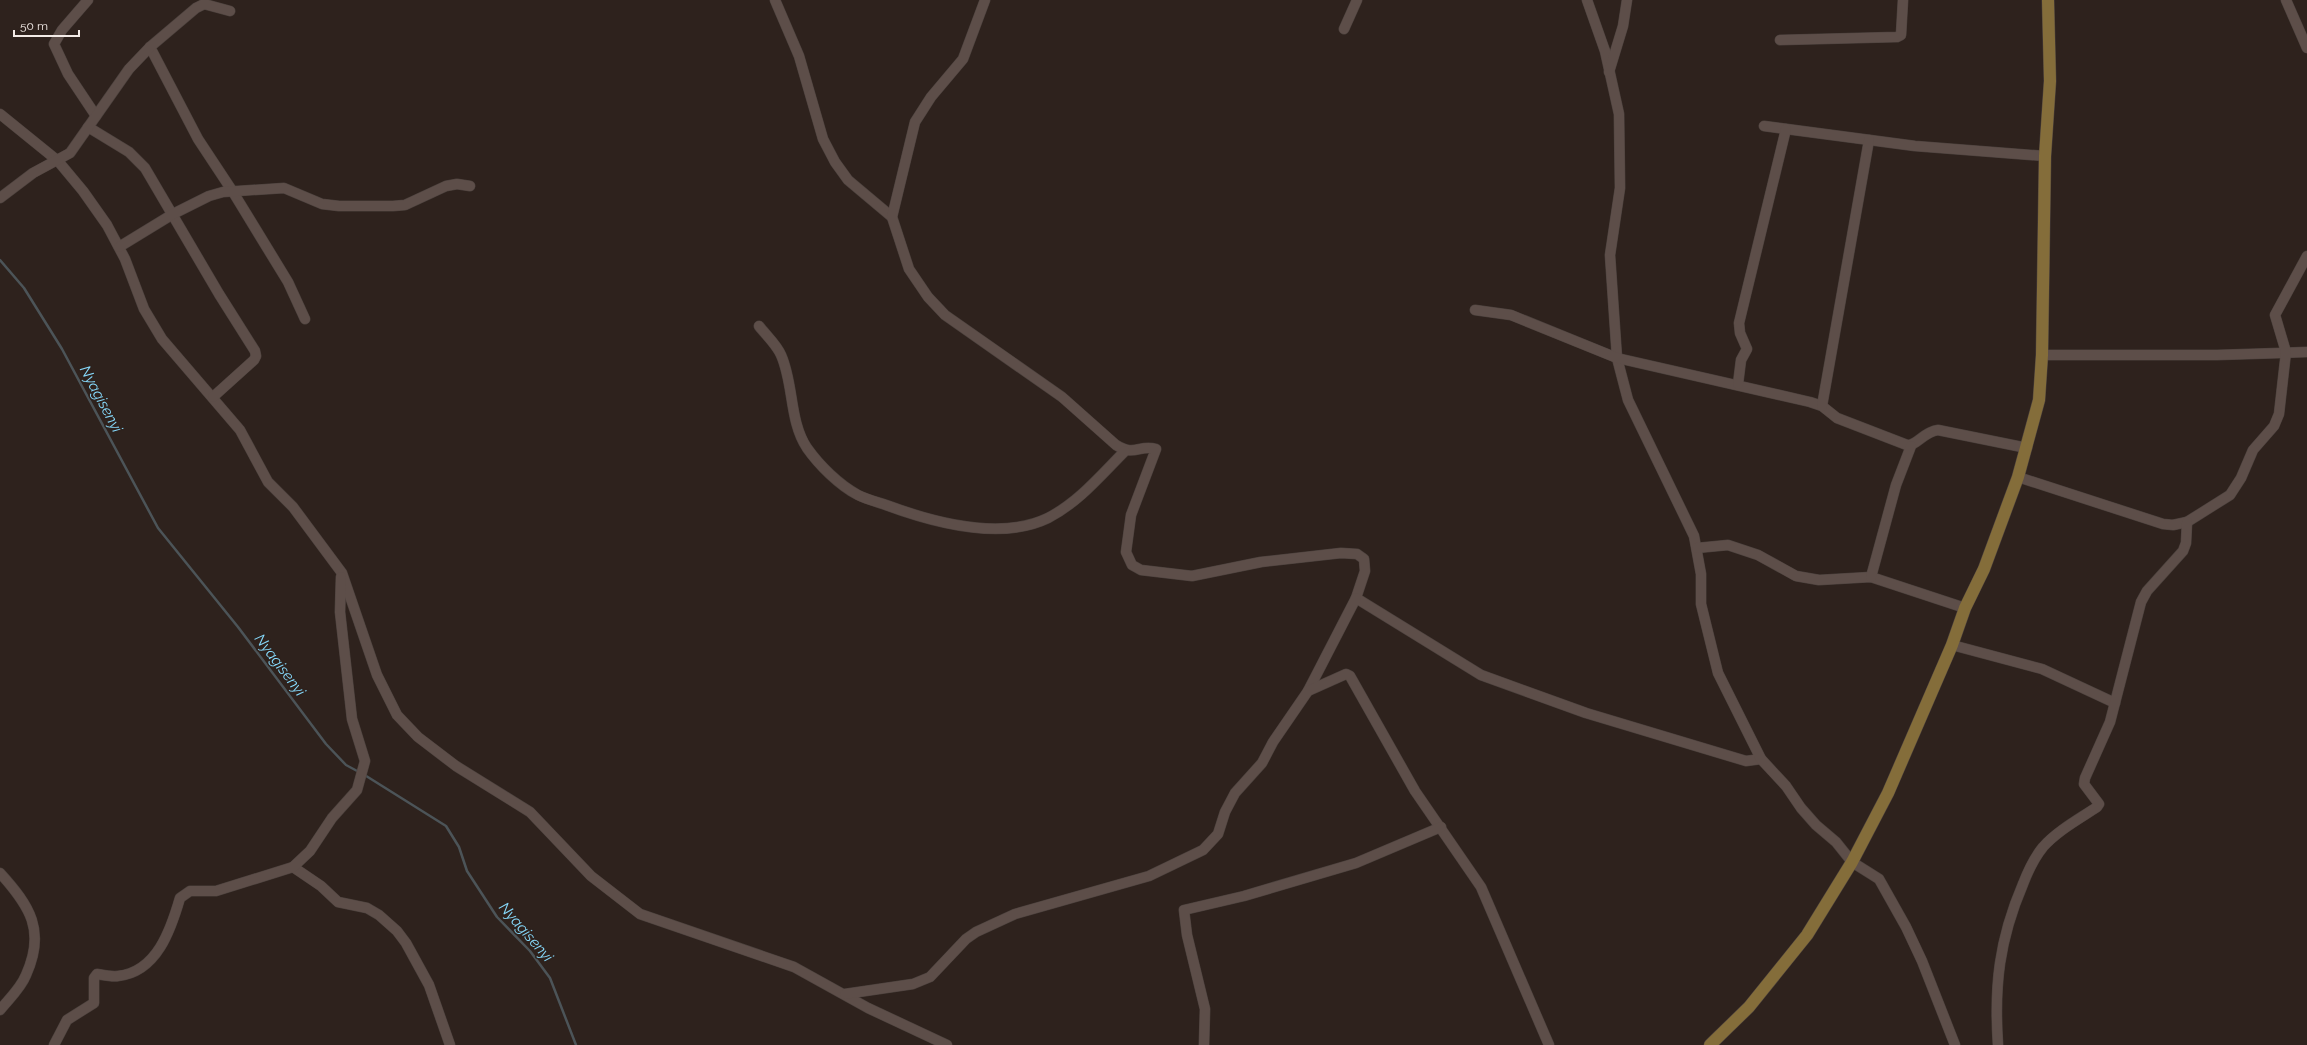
<svg xmlns="http://www.w3.org/2000/svg" width="2307" height="1045" font-family="Raleway,sans-serif">
<style>
.lines{fill:none;stroke-linecap:round;stroke-linejoin:round}
.stream{stroke:#4c5458;stroke-width:2.5}
.street-casing{stroke:#4b413d;stroke-width:11}
.secondary-casing{stroke:#4b413d;stroke-width:13}
.street{stroke:#5d4e49;stroke-width:10}
.secondary{stroke:#846d3a;stroke-width:12}
.labels{text-anchor:middle;dominant-baseline:central;stroke-width:3;stroke-linejoin:round;paint-order:stroke}
.water-label{font-size:15px;font-style:italic;fill:#86d9fb;stroke:#2e221d}
</style>
<rect width="100%" height="100%" fill="#2e221d"/>
<g class="lines">
<g class="stream">
<polyline points="0,260 24,288 62,349 158,528 238,627 326,744 346,765 359,772"/>
<polyline points="363,774 446,826 459,847 467,871 497,917 530,951 550,978 576,1045"/>
</g>
<defs>
<g id="street">
<polyline points="88,0 62,30 54,44 68,74 96,116"/>
<polyline points="775,0 799,56 823,139 835,162 848,180 892,217"/>
<path d="M985 0 963 59 931 97 915 122 892 217 909 269 928 297 945 315 1062 397 1116 445C1135 457 1139 444 1156 449L1131 515 1126 552 1132 565 1141 570 1192 576 1261 562 1341 553 1357 554 1364 559 1365 571 1356 598 1481 675 1586 713 1746 761 1761 759"/>
<polyline points="1587,0 1605,51 1619,114 1620,188 1610,255 1617,358 1628,400 1694,536 1701,574 1701,604 1718,673 1761,759 1786,786 1801,808 1816,825 1836,842 1852,862 1879,879 1906,927 1922,961 1955,1045"/>
<polyline points="2286,0 2307,48"/>
<polyline points="1344,29 1357,0"/>
<polyline points="1780,40 1897,37 1901,35 1903,0"/>
<polyline points="150,47 198,139 233,192 288,282 305,319"/>
<polyline points="1609,72 1623,26 1627,0"/>
<polyline points="0,114 58,161 83,191 107,225 125,259 144,309 162,339 240,430 268,482 293,507 342,573 377,675 397,715 418,737 456,766 530,812 591,876 640,914 794,967 868,1008 947,1045"/>
<polyline points="1764,126 1915,146 2045,156"/>
<polyline points="88,127 129,152 145,168 219,294 255,351 256,356 254,360 213,397"/>
<polyline points="0,198 33,173 70,153 129,69 150,47 196,8 204,4 230,11"/>
<polyline points="119,247 173,214 209,196 223,192 284,188 322,204 339,206 393,206 405,205 446,186 457,184 470,186"/>
<path d="M1475 310 1511 315 1617 358 1810 402 1822 406 1837 418 1907 445C1917 446 1923 432 1938 430L2027 448"/>
<path d="M759 326C766 335 777 345 781 355 794 384 789 421 807 448 819 465 839 485 858 495 866 499 877 502 886 505 932 522 1001 541 1048 518 1079 502 1101 475 1125 451"/>
<polyline points="2042,355 2217,355 2307,352"/>
<polyline points="1738,384 1741,360 1747,349 1740,333 1739,323 1786,129"/>
<polyline points="1822,406 1869,140"/>
<polyline points="2018,477 2163,524 2173,525 2187,522 2230,495 2241,478 2253,450 2274,426 2279,414 2286,352 2275,315 2307,256"/>
<polyline points="1697,548 1728,545 1758,555 1796,576 1819,580 1871,577 1965,608"/>
<polyline points="1871,577 1896,485 1911,446"/>
<polyline points="1952,645 2042,669 2115,703"/>
<polyline points="1308,691 1356,598"/>
<polyline points="293,867 321,886 338,902 367,908 379,915 397,931 406,943 429,985 450,1045"/>
<path d="M0 873C30 906 46 931 26 975 21 988 8 1000 0 1010"/>
<polyline points="845,994 913,984 930,977 966,939 976,932 1015,914 1149,876 1203,850 1218,834 1225,812 1235,793 1262,763 1273,742 1308,691 1346,674 1350,676 1415,791 1481,887 1549,1045"/>
<path d="M54 1045 67 1020 94 1003V978L97 974C103 975 112 977 118 976 157 972 171 929 180 898L190 891H216L293 867 310 851 332 818 357 790 365 761 352 719 340 612 341 577"/>
<polyline points="1204,1045 1205,1009 1187,935 1184,910 1244,896 1356,863 1441,827"/>
<path d="M1998 1045C1994 986 1999 940 2023 884 2028 871 2034 858 2043 847 2057 831 2079 819 2097 807L2099 804 2084 784 2085 778 2110 722 2141 602 2147 591 2183 551 2186 543 2187 522"/>
</g>
<polyline id="secondary" points="1710,1045 1749,1007 1807,935 1852,862 1888,793 1952,645 1965,608 1984,569 2018,477 2039,400 2042,355 2045,156 2050,81 2048,0"/>
</defs>
<use href="#street" class="street-casing"/>
<use href="#secondary" class="secondary-casing"/>
<use href="#street" class="street"/>
<use href="#secondary" class="secondary"/>
</g>
<g class="labels">
<g class="water-label">
<text transform="translate(101 399) rotate(62)">Nyagisenyi</text>
<text transform="translate(280 665) rotate(53)">Nyagisenyi</text>
<text transform="translate(526 932) rotate(49)">Nyagisenyi</text>
</g>
</g>
<path d="M14 30v6h65v-6" fill="none" stroke="#f3ebe7" stroke-width="2"/>
<text x="20" y="30" font-size="12" fill="#f3ebe7" stroke="#2e221d" stroke-width="3" paint-order="stroke">50 m</text>
</svg>
